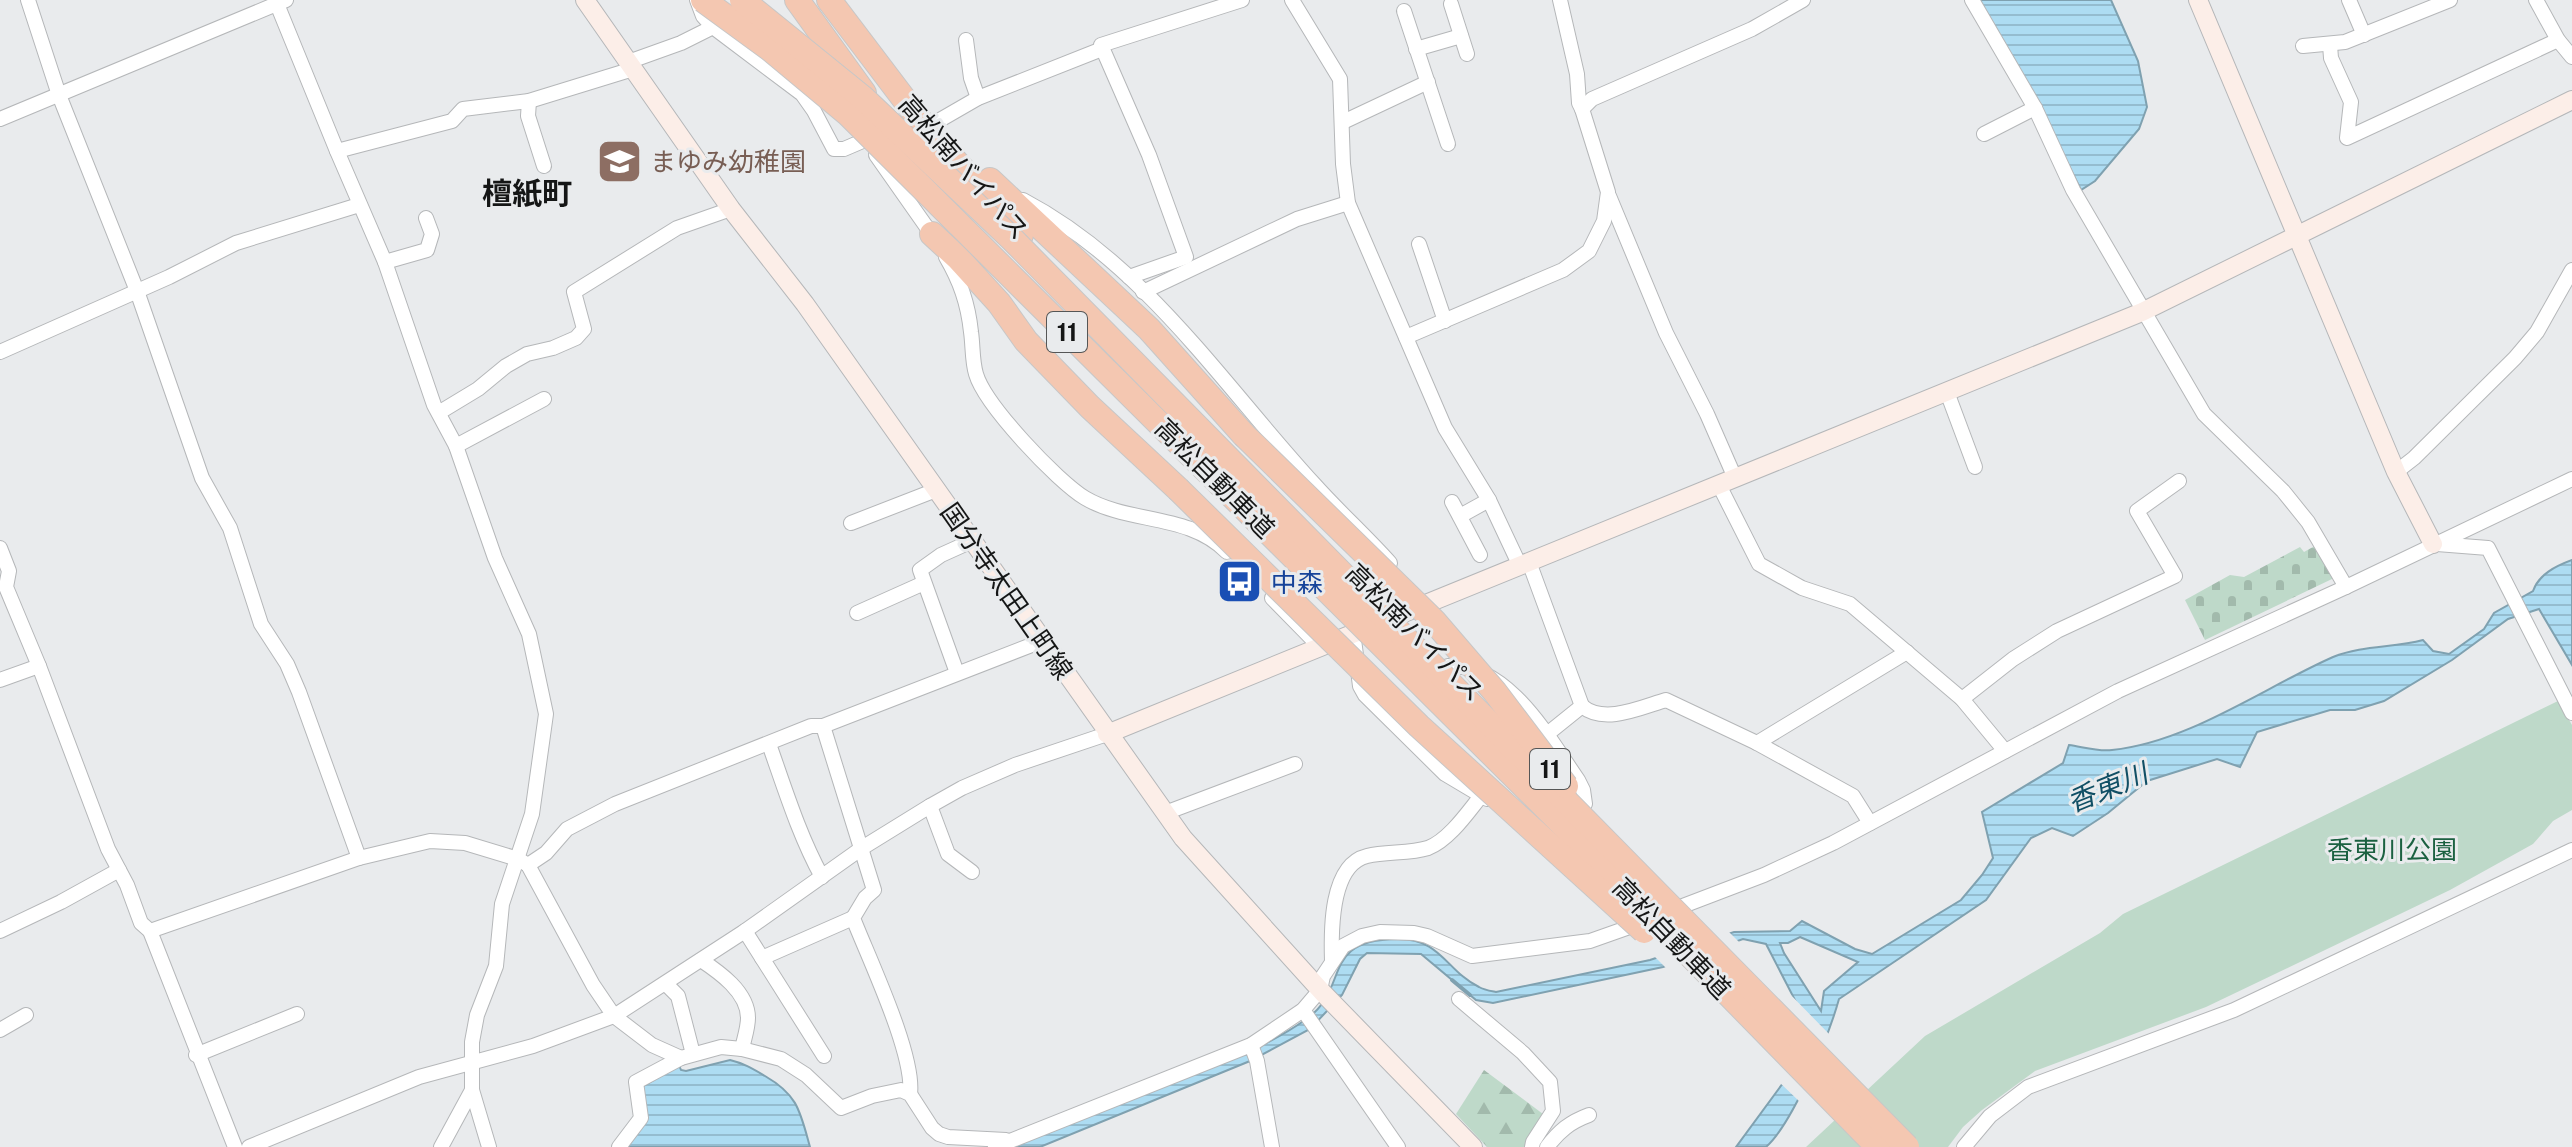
<svg xmlns="http://www.w3.org/2000/svg" width="2572" height="1147" font-family="'Public Sans','Noto Sans JP',sans-serif">
<style>
.forest{fill:url(#forest-firs)}
.cemetery{fill:url(#cemetery-stones)}
.park{fill:#bed9c9}
.water{fill:url(#water-rules);stroke:#7fa1b0;stroke-width:2;fill-rule:evenodd}
.pier{fill:#e9ebed}
.lines{fill:none;stroke-linecap:round;stroke-linejoin:round}
.stream{stroke:#7fa1b0;stroke-width:4}
.street-casing{stroke:#b5b7b9;stroke-width:16}
.secondary-casing{stroke:#b5b7b9;stroke-width:20}
.highway-casing{stroke:#c7c7c7;stroke-width:26}
.street{stroke:#fff;stroke-width:14}
.secondary{stroke:#fceee8;stroke-width:18}
.highway{stroke:#f4c7b1;stroke-width:24}
.highway-bridge-casing{stroke:#c7c7c7;stroke-width:26;stroke-linecap:butt}
.highway-bridge{stroke:#f4c7b1;stroke-width:24}
.labels{text-anchor:middle;dominant-baseline:central;stroke-width:6;stroke-linejoin:round;paint-order:stroke}
.shield{fill:#e9ebed;stroke:#555656;stroke-width:2}
.shield-label{font-size:24px;font-weight:bold;fill:#151616}
.education-label{font-size:26px;fill:#785e54;stroke:#e9ebed;text-anchor:start}
.street-label{font-size:26px;fill:#151616;stroke:#e9ebed}
.transit-label{font-size:26px;fill:#164399;stroke:#e9ebed;text-anchor:start}
.park-label{font-size:26px;fill:#1b6141;stroke:#e9ebed}
.water-label{font-size:28px;font-style:italic;fill:#114f65;stroke:#e9ebed}
.quarter-label{font-size:30px;font-weight:bold;fill:#151616;stroke:#e9ebed}
</style>
<defs>
<pattern id="forest-firs" width="22" height="20" patternUnits="userSpaceOnUse" patternTransform="scale(2)"><rect width="22" height="20" fill="#bed9c9"/><path d="M5 1l3.5 6h-7zM16 11l3.5 6h-7z" fill="#a2baac"/></pattern>
<pattern id="cemetery-stones" width="16" height="16" patternUnits="userSpaceOnUse" patternTransform="scale(2)"><rect width="16" height="16" fill="#bed9c9"/><path d="M2 7V4a2 2 0 0 1 4 0v3zM10 15v-3a2 2 0 0 1 4 0v3z" fill="#a2baac"/></pattern>
<pattern id="water-rules" width="6" height="5" patternUnits="userSpaceOnUse" patternTransform="scale(2)"><rect width="6" height="5" fill="#addcf2"/><path d="M0 2.5h6" fill="none" stroke="#94bccf"/></pattern>
</defs>
<rect width="100%" height="100%" fill="#e9ebed"/>
<polygon class="forest" points="1484,1070 1543,1114 1525,1147 1487,1147 1456,1114"/>
<polygon class="cemetery" points="2318,544 2335,572 2332,579 2205,640 2185,600 2230,575 2244,577 2300,547 2304,552"/>
<polygon class="park" points="2558,701 2572,725 2572,810 2553,821 2533,844 2450,890 2206,1007 2035,1071 1982,1110 1963,1127 1948,1147 1806,1147 1925,1036 2100,933 2123,914"/>
<g class="water">
<polygon points="1978,0 2111,0 2138,61 2147,107 2139,129 2095,181 2081,190 2039,107"/>
<path d="M2572 560V665L2539 609 2508 619 2452 660 2384 701 2355 710H2330L2257 732 2240 767 2217 759 2147 781 2108 813 2073 836 2052 828 2031 838 1986 900 1839 999C1829 1035 1793 1123 1766 1147H1736L1783 1083 1812 1033 1766 944 1743 939 1663 967 1493 1003 1476 1000 1421 954 1367 953 1360 959 1342 995 1310 1029 1250 1061 1040 1147H1007C1064 1125 1121 1102 1178 1080 1221 1063 1267 1047 1305 1020 1352 988 1318 940 1397 939 1441 938 1446 971 1479 987 1484 990 1491 991 1496 992L1650 960 1734 932 1790 931 1802 921 1855 949 1872 954 1961 900 1982 875 1993 858 1982 812 2063 763 2069 745C2083 747 2099 752 2112 750 2189 742 2263 688 2333 657 2363 645 2393 648 2423 640L2433 651 2449 654 2484 629 2494 613 2533 591C2539 574 2556 566 2572 560ZM1800 937 1858 962 1824 991 1821 1011 1784 953 1780 943H1788Z"/>
<path d="M730 1060C743 1063 753 1069 765 1076 798 1095 800 1111 810 1147H626C645 1120 649 1120 642 1087L679 1065 681 1070 686 1071Z"/>
</g>
<g class="pier">
<polygon points="1727,930 1741,944 1668,970 1653,955"/>
<polygon points="1786,990 1831,1036 1800,1102 1779,1082 1807,1033"/>
</g>
<g class="lines">
<polyline class="stream" points="1452,980 1470,995"/>
<defs>
<g id="street">
<polyline points="28,0 59,95 137,291 202,478 230,528 261,624 287,664 299,692 359,858"/>
<polyline points="697,0 703,16 713,27 802,94 814,111 834,149 844,149 865,140"/>
<polyline points="1292,0 1340,79 1343,164 1348,203 1445,428 1489,500 1520,566"/>
<polyline points="1560,0 1577,74 1579,103 1582,109"/>
<polyline points="1972,0 2035,108 2073,190 2204,414 2283,491 2308,522 2346,587"/>
<polyline points="2349,0 2364,35"/>
<polyline points="2536,0 2558,40 2572,57"/>
<polyline points="277,4 337,151 385,262 434,405 456,446 495,558 529,634 546,714 532,814 502,904 496,966 477,1015 472,1042 472,1090 489,1147"/>
<polyline points="1451,4 1467,54"/>
<polyline points="1404,11 1448,144"/>
<polyline points="966,40 971,78 978,98"/>
<polyline points="2330,45 2331,58 2351,102 2347,138 2558,40"/>
<polyline points="2303,46 2345,42 2450,0"/>
<polyline points="1416,49 1461,36"/>
<polyline points="628,62 681,43 713,27"/>
<polyline points="529,101 528,116 544,166"/>
<polyline points="0,119 286,0"/>
<polyline points="1343,122 1428,82"/>
<polyline points="926,128 978,98 1102,49"/>
<polyline points="1984,134 2035,108"/>
<polyline points="337,151 452,121 463,109 529,101 633,69"/>
<polyline points="876,155 935,239"/>
<polyline points="1609,196 1666,333 1707,414 1735,478"/>
<path d="M1023 200C1145 264 1223 385 1314 484 1338 511 1366 536 1390 563"/>
<polyline points="1419,244 1445,321"/>
<path d="M946 257C960 281 968 303 971 332 973 345 972 361 976 374 985 405 1057 481 1085 498 1129 524 1189 513 1227 552"/>
<polyline points="385,262 427,250 432,234 426,218"/>
<polyline points="1129,277 1186,257 1149,155 1101,45 1242,0"/>
<polyline points="1143,292 1297,219 1348,203"/>
<polyline points="1406,337 1563,270 1589,251 1604,221 1608,192 1582,109 1592,99 1752,29 1803,0"/>
<polyline points="0,352 169,277 236,243 359,205"/>
<polyline points="1947,392 1975,467"/>
<polyline points="440,412 478,389 506,366 527,354 553,348 576,338 584,329 574,292 677,228 731,209"/>
<polyline points="456,446 544,399"/>
<polyline points="2396,472 2414,458 2515,358 2537,332 2572,270"/>
<polyline points="1719,485 1759,564 1802,588 1850,604 1962,699 2005,751"/>
<polyline points="1452,502 1480,555"/>
<polyline points="1460,516 1489,500"/>
<polyline points="851,523 936,490"/>
<polyline points="2437,544 2488,548 2572,713"/>
<polyline points="0,548 9,571 6,587 39,666 108,849 127,885 141,923 150,931 235,1147"/>
<polyline points="1529,562 1582,706 1546,735"/>
<polyline points="1272,598 1319,646"/>
<polyline points="857,613 924,583"/>
<polyline points="1353,632 1360,686 1365,695 1445,774 1487,799"/>
<path d="M1448 666C1508 663 1548 737 1578 780L1583 790 1585 804"/>
<polyline points="957,673 920,570 941,555 972,541"/>
<polyline points="0,680 39,666"/>
<polyline points="1962,699 2013,659 2057,631 2175,576 2137,511 2179,481"/>
<path d="M1582 706C1604 725 1642 707 1666 700L1757 743 1853 796 1870 823"/>
<path d="M823 726 874 890 865 898 853 918C869 959 915 1055 910 1094"/>
<polyline points="1757,743 1907,652"/>
<path d="M769 744C785 789 799 835 822 877"/>
<polyline points="930,806 948,854 972,872"/>
<polyline points="1165,813 1295,764"/>
<polyline points="528,865 546,853 567,829 615,804 811,726 823,726 1042,641"/>
<polyline points="1667,912 1764,875 1833,843 2118,691 2346,587 2572,479"/>
<polyline points="0,931 61,902 119,870"/>
<polyline points="150,931 359,858 430,841 465,843 518,859 528,865 593,985 614,1016 652,1045 681,1058"/>
<polyline points="745,931 824,1056"/>
<polyline points="762,958 853,918"/>
<path d="M701 960C719 972 748 992 748 1018 748 1028 744 1039 742 1049"/>
<path d="M1332 961C1331 931 1330 865 1367 856 1386 851 1409 854 1428 848 1449 840 1468 812 1481 796"/>
<polyline points="666,984 678,996 693,1054"/>
<polyline points="1459,999 1523,1053 1550,1082 1553,1111 1533,1142 1532,1147"/>
<polyline points="1303,1010 1398,1147"/>
<polyline points="0,1030 26,1015"/>
<polyline points="1251,1045 1257,1061 1272,1147"/>
<polyline points="196,1055 297,1014"/>
<polyline points="249,1147 419,1077 533,1046 614,1016 745,931 862,848 930,806 962,788 1015,765 1107,734"/>
<polyline points="441,1147 472,1090"/>
<polyline points="619,1147 641,1118 636,1082 681,1058 721,1047 742,1049 781,1059 806,1075 841,1108 872,1096 901,1090 910,1094 932,1128 939,1134 948,1137 1006,1140"/>
<polyline points="995,1147 1251,1045 1303,1010 1320,990 1323,976 1343,946 1362,936 1380,932 1414,933 1427,936 1472,956 1590,941 1641,923"/>
<path d="M1547 1147C1559 1131 1570 1122 1589 1115"/>
<polyline points="1964,1147 1990,1116 2028,1087 2234,1010 2572,850"/>
</g>
<g id="secondary">
<polyline points="585,0 731,209 805,304 1183,838 1323,993 1473,1147"/>
<polyline points="2198,0 2396,472 2433,544"/>
<polyline points="1107,734 2142,312 2572,100"/>
</g>
<g id="highway">
<polyline points="797,0 864,93"/>
<polyline points="829,0 926,128 1021,235"/>
<polyline points="990,180 1149,329 1244,435"/>
<polyline points="932,234 958,258 999,303 1026,341 1090,407 1178,489"/>
</g>
</defs>
<use href="#street" class="street-casing"/>
<use href="#secondary" class="secondary-casing"/>
<use href="#highway" class="highway-casing"/>
<use href="#street" class="street"/>
<use href="#secondary" class="secondary"/>
<use href="#highway" class="highway"/>
<defs>
<g id="highway-bridge">
<polyline points="703,0 770,49 848,114 1558,820 1878,1147"/>
<polyline points="742,0 862,97 1013,240 1907,1147"/>
<polyline points="1244,435 1434,621 1495,692 1566,786"/>
<polyline points="1178,489 1419,726 1644,931"/>
</g>
</defs>
<use href="#highway-bridge" class="highway-bridge-casing"/>
<use href="#highway-bridge" class="highway-bridge"/>
</g>
<defs>
<symbol id="school-square" viewBox="-11 -11 22 22"><rect x="-9" y="-9" width="18" height="18" rx="4" fill="#8d6e63" stroke="#e9ebed"/><path d="M0-5L7-2L0 1L-7-2ZM-4 1L0 2.5L4 1V4Q0 6-4 4Z" fill="#fff"/></symbol>
<symbol id="bus-square" viewBox="-11 -11 22 22"><rect x="-9" y="-9" width="18" height="18" rx="4" fill="#1a4fb4" stroke="#e9ebed"/><path d="M-5-6H5V4H4V6H2V4H-2V6H-4V4H-5ZM-3.5-4V0h7V-4ZM-3.5 1.2v1.5H-2V1.2ZM2 1.2v1.5H3.5V1.2Z" fill="#fff"/></symbol>
</defs>
<g fill-rule="evenodd">
<use href="#school-square" x="594" y="136" width="51" height="51"/>
<use href="#bus-square" x="1214" y="556" width="51" height="51"/>
</g>
<g class="labels">
<g class="shield">
<rect x="1047" y="312" width="40" height="40" rx="6"/>
<rect x="1530" y="749" width="40" height="40" rx="6"/>
</g>
<g class="shield-label">
<text x="1067" y="332">11</text>
<text x="1550" y="769">11</text>
</g>
<g class="education-label">
<text x="650" y="161">まゆみ幼稚園</text>
</g>
<g class="street-label">
<text transform="translate(964 167) rotate(49)">高松南バイパス</text>
<text transform="translate(1215 478) rotate(45)">高松自動車道</text>
<text transform="translate(1007 591) rotate(55)">国分寺太田上町線</text>
<text transform="translate(1415 632) rotate(45)">高松南バイパス</text>
<text transform="translate(1672 938) rotate(46)">高松自動車道</text>
</g>
<g class="transit-label">
<text x="1271" y="582">中森</text>
</g>
<g class="park-label">
<text x="2392" y="849">香東川公園</text>
</g>
<g class="water-label">
<text transform="translate(2107 787) rotate(-22)">香東川</text>
</g>
<g class="quarter-label">
<text x="527" y="193">檀紙町</text>
</g>
</g>
</svg>
